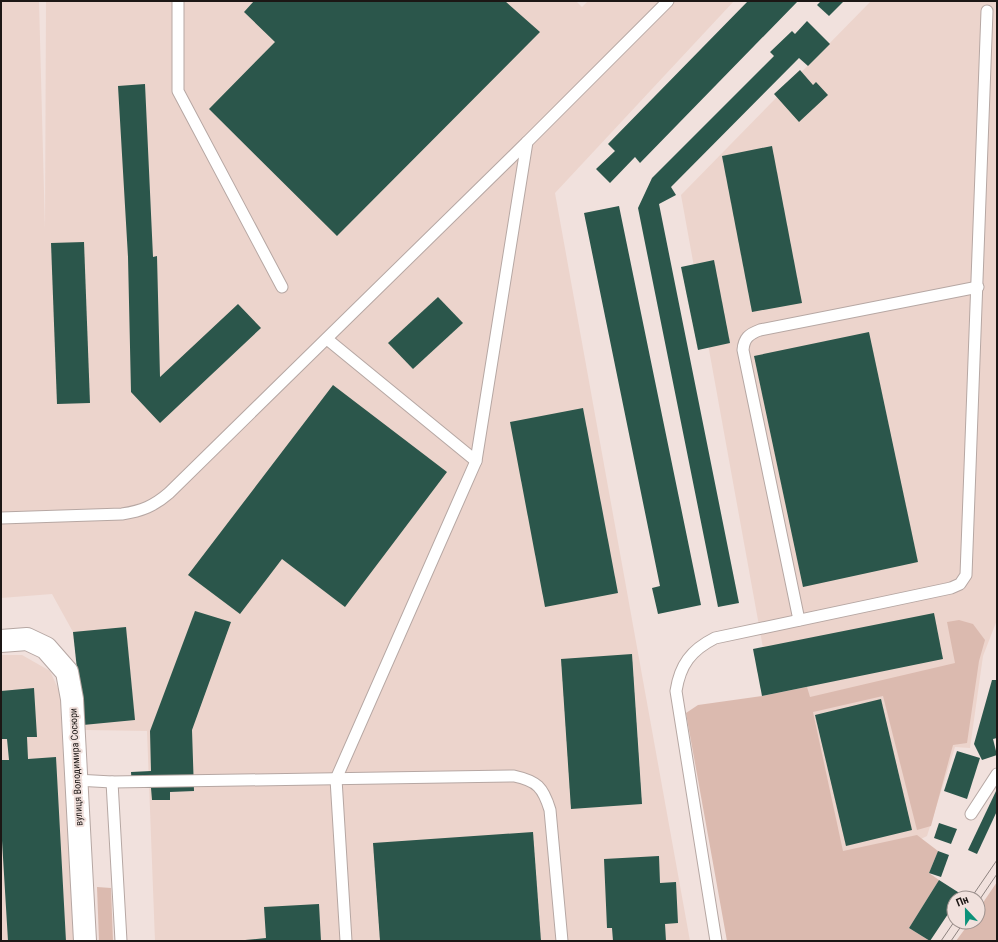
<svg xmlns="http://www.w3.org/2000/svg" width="998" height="942" font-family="'Roboto Condensed',sans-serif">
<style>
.built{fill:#ecd4cc}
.green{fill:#dbbaaf}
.building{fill:#2b564b}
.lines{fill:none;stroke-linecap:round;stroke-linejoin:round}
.service-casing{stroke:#b6a7a3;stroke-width:13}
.minor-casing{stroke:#b6a7a3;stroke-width:24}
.service{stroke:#fff;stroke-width:11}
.minor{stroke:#fff;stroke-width:22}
.tram{stroke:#8d827f;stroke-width:1}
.labels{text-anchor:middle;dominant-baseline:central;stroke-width:4;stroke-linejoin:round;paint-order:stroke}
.street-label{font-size:10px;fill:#1c1715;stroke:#f1e1dd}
</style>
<rect width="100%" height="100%" fill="#f1e1dd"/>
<g class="built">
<polygon points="1,1 39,1 45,230 46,1 576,1 582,7 588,1 734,1 555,193 690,941 155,941 147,731 85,730 73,632 52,594 1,598"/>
<polygon points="871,1 997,1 997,620 983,656 970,748 955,747 927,836 819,889 771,692 681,195"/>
<polygon points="1,655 22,655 50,671 61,695 76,941 1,941"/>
</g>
<g class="green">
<polygon points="959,620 973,624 985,640 979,661 967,743 953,745 931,826 917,830 883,696 813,712 843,851 917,835 938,851 929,873 939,880 909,928 930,941 727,941 686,713 698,705 762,696 807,687 810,697 955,663 947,622"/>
<polygon points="997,882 997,941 956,941 970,922 978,922 978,910"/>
<polygon points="97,887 111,888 113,941 99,941"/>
</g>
<g class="building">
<polygon points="254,1 505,1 540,32 337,236 209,109 275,42 244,12"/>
<polygon points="748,1 798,1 640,163 635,157 610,183 596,169 615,151 608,144"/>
<polygon points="821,1 844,1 829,16 817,5"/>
<polygon points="807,21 830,44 808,66 799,58 671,187 676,195 659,204 739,603 718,607 638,208 652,178 774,56 770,52 792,31 795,34"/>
<polygon points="800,70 813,85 816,82 828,95 799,122 774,94"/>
<polygon points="145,84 153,257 157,256 160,377 238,304 261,328 160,423 131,392 128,257 118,86"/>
<polygon points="772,146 802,303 752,312 722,156"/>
<polygon points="619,206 701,605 658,614 652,588 660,586 584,213"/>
<polygon points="84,242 90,403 57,404 51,243"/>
<polygon points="714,260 730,343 698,350 681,267"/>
<polygon points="438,297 463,323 413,369 388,343"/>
<polygon points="869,332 918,562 803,587 754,356"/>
<polygon points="333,385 447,472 345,607 282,559 240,614 188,575"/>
<polygon points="583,408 618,593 545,607 510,422"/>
<polygon points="195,611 231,622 192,730 194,791 170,792 170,800 152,800 151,788 132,788 131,772 151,771 150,731"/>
<polygon points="934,613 943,659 762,696 753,649"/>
<polygon points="126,627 135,720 83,725 73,632"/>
<polygon points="632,654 642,804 571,809 561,659"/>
<polygon points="992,680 997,680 997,738 993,739 997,755 982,760 974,744"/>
<polygon points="34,688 37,737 27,737 28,759 56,757 66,941 8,941 1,824 1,760 9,760 7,739 1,739 1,691"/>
<polygon points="881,699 912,830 846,846 815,715"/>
<polygon points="957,751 980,758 967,799 944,791"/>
<polygon points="997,789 997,811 977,854 968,850"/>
<polygon points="939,823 957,829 951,844 934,838"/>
<polygon points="533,832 541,941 380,941 373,843"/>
<polygon points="938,851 949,855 941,877 929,873"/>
<polygon points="659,856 660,883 676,882 678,923 665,924 666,941 613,941 612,928 607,928 604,859"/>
<polygon points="939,880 961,894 958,898 954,898 954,905 930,941 909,928"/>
<polygon points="319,904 321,941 234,941 266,938 264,907"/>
</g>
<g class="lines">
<defs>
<g id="service">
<polyline points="178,1 178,91 282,287"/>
<polyline points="327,339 476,461"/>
<path d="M1 518 122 514C142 511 154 506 169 493L527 142"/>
<path d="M799 620 743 350C744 338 749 334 760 330L978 287"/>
<polyline points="76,780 112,782 121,941"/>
<path d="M112 782 514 776C537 781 543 787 550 810L562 941"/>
<polyline points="971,814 997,774"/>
<polyline points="346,941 336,779 476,461 527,142 668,1"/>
<path d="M716 941 676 691C680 665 691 650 715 638L951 588 960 584 966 575 987 11"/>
</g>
<polyline id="minor" points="1,641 27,639 46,648 67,672 72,699 85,941"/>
</defs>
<use href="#service" class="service-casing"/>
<use href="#minor" class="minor-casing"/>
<use href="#service" class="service"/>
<use href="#minor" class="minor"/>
<g class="tram">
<polyline points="971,898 997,860"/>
<polyline points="978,902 997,874"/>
<polyline points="941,941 954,922"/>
<polyline points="951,941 964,922"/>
</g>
</g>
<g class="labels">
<g class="street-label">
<text transform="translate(76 767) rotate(-93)">вулиця Володимира Сосюри</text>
</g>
</g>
<rect width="998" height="942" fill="none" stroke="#1c1715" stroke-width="4"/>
<g transform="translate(966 910) rotate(338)"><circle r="19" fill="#f1e1dd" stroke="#9c908d"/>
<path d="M0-3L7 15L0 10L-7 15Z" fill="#0c9179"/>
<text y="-6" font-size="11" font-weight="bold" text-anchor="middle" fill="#1c1715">Пн</text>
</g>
</svg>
